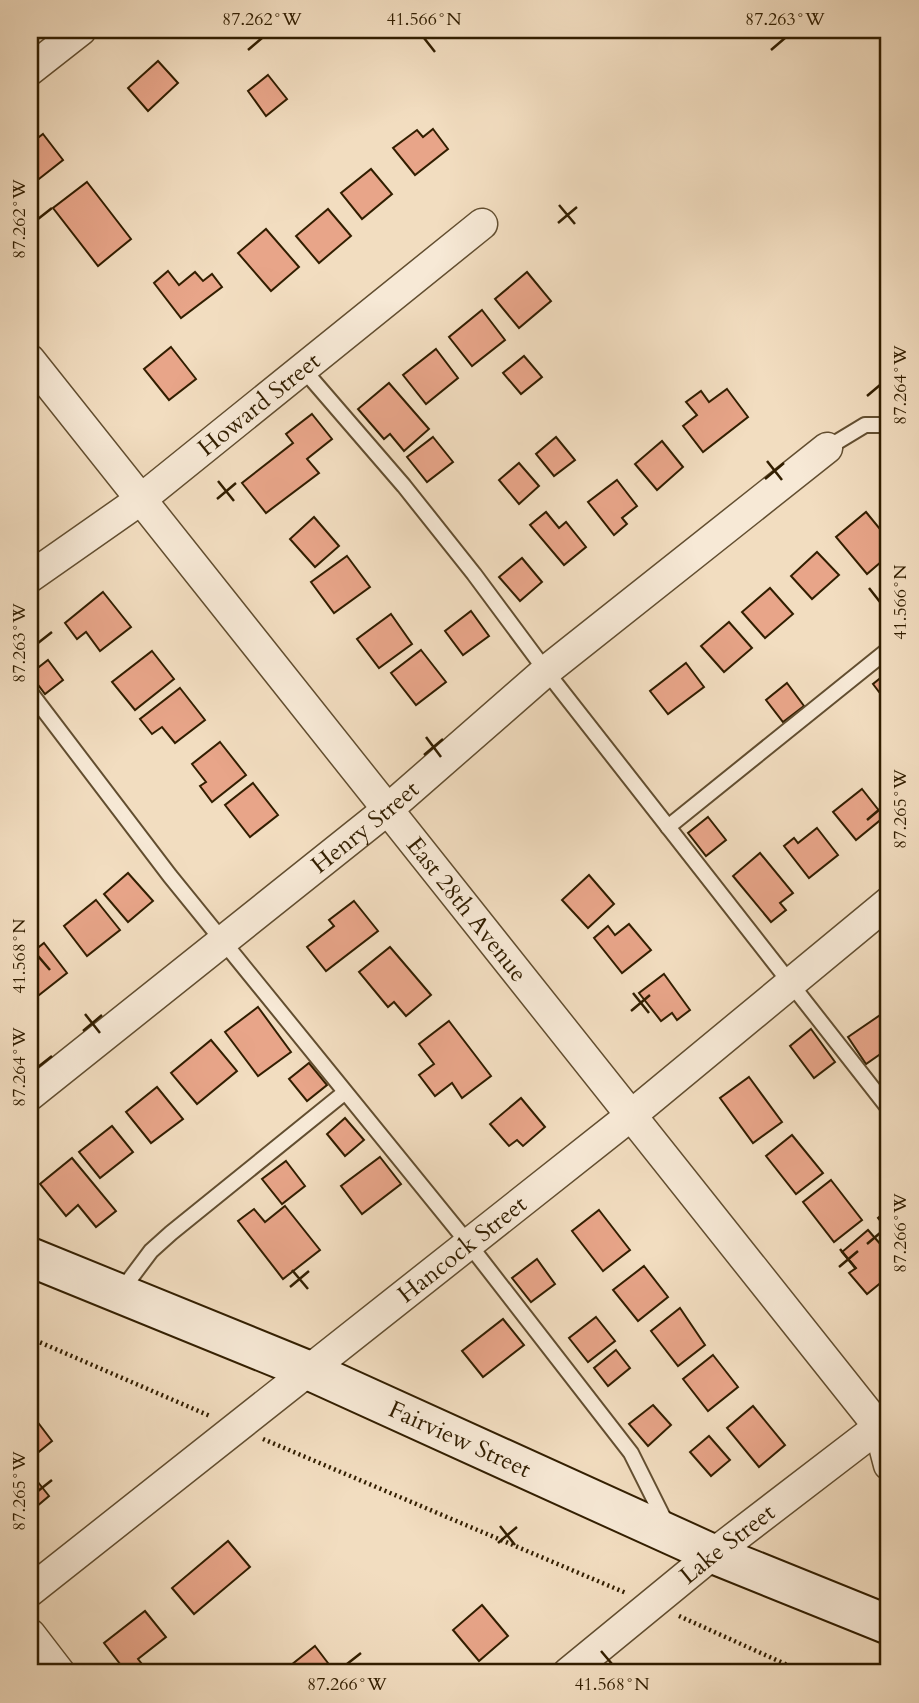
<svg xmlns="http://www.w3.org/2000/svg" width="919" height="1703" font-family="Cardo,serif">
<style>
.building{fill:#e8a589;stroke:#321e00;stroke-width:2}
.lines{fill:none;stroke-linecap:round;stroke-linejoin:round}
.lane-casing{stroke:#624e30;stroke-width:18}
.street-casing{stroke:#624e30;stroke-width:33}
.secondary-casing{stroke:#321e00;stroke-width:42}
.path{stroke:#321e00;stroke-width:4.5;stroke-dasharray:2 3.5;stroke-linecap:butt}
.lane{stroke:#f7e9d6;stroke-width:14}
.street{stroke:#f7e9d6;stroke-width:30}
.secondary{stroke:#f7e9d6;stroke-width:38}
.ticks{fill:none;stroke:#321e00;stroke-width:2.5}
.labels{text-anchor:middle;dominant-baseline:central;stroke-width:5;stroke-linejoin:round;paint-order:stroke}
.street-label{font-size:24px;fill:#321e00;stroke:#f7e9d6}
.neatline{fill:none;stroke:#321e00;stroke-width:2.5}
.ticks-label{font-size:18px;text-anchor:middle;fill:#321e00}
</style>
<rect width="100%" height="100%" fill="#f2ddc0"/>
<filter id="stains"><feTurbulence type="fractalNoise" baseFrequency=".00286" numOctaves="4"/><feColorMatrix values="0 0 0 0 .2 0 0 0 0 .09 0 0 0 0 .02 0 0 0 .5 -.17"/></filter>
<radialGradient id="worn" r=".72"><stop offset=".6" stop-color="#630" stop-opacity="0"/><stop offset="1" stop-color="#630" stop-opacity=".3"/></radialGradient>
<g class="building">
<polygon points="158,61 178,83 148,111 128,88"/>
<polygon points="268,75 287,99 266,116 248,91"/>
<polygon points="433,129 448,149 415,175 393,148 417,130 423,137"/>
<polygon points="43,134 63,160 30,186 30,144"/>
<polygon points="371,169 392,194 362,219 341,193"/>
<polygon points="87,182 131,239 98,266 53,208"/>
<polygon points="328,209 351,236 319,263 296,236"/>
<polygon points="266,229 299,267 271,291 238,253"/>
<polygon points="168,271 179,285 195,272 203,281 212,274 222,287 181,318 154,283"/>
<polygon points="527,272 551,301 519,328 495,299"/>
<polygon points="482,310 505,340 472,366 449,337"/>
<polygon points="171,347 196,379 169,400 144,369"/>
<polygon points="436,349 458,378 426,404 403,375"/>
<polygon points="524,356 542,377 521,394 503,373"/>
<polygon points="389,383 429,429 404,451 390,434 384,439 358,409"/>
<polygon points="727,389 748,417 703,452 683,426 697,415 686,402 701,391 709,402"/>
<polygon points="312,414 332,439 307,459 319,473 266,513 242,483 293,443 286,434"/>
<polygon points="433,437 453,462 427,482 407,457"/>
<polygon points="556,437 575,460 554,476 536,454"/>
<polygon points="662,441 683,467 657,490 635,464"/>
<polygon points="519,463 539,486 519,504 499,480"/>
<polygon points="617,480 637,506 622,518 627,524 614,535 588,502"/>
<polygon points="546,512 559,528 566,522 586,547 564,565 530,525"/>
<polygon points="866,512 889,540 889,555 867,574 836,537"/>
<polygon points="314,517 339,546 315,567 290,539"/>
<polygon points="817,552 839,575 812,599 791,576"/>
<polygon points="347,556 370,587 334,613 311,582"/>
<polygon points="522,558 542,582 520,601 499,577"/>
<polygon points="770,588 793,614 765,638 742,612"/>
<polygon points="103,592 131,627 100,651 86,632 77,639 65,623"/>
<polygon points="471,611 489,636 463,655 445,631"/>
<polygon points="391,614 412,644 379,668 357,639"/>
<polygon points="729,622 752,648 724,672 701,646"/>
<polygon points="421,650 446,682 416,705 391,673"/>
<polygon points="152,651 174,679 135,710 112,682"/>
<polygon points="48,660 63,680 45,694 30,674"/>
<polygon points="686,663 704,687 668,714 650,691"/>
<polygon points="889,671 889,705 873,684"/>
<polygon points="787,683 804,706 783,722 766,700"/>
<polygon points="180,688 205,720 175,743 162,727 152,734 140,719"/>
<polygon points="220,742 246,775 212,802 200,786 206,782 192,764"/>
<polygon points="889,768 889,784 881,774"/>
<polygon points="253,783 278,815 250,837 225,805"/>
<polygon points="862,789 884,817 856,840 833,812"/>
<polygon points="708,817 726,840 706,856 688,833"/>
<polygon points="817,828 838,855 809,878 784,846 794,838 798,843"/>
<polygon points="760,853 793,893 780,903 786,910 771,922 733,876"/>
<polygon points="128,873 153,901 128,922 104,894"/>
<polygon points="589,875 614,904 588,928 562,900"/>
<polygon points="96,900 120,930 87,956 64,926"/>
<polygon points="354,901 378,931 326,971 307,947 334,926 329,920"/>
<polygon points="629,924 651,950 622,973 594,938 608,926 615,935"/>
<polygon points="44,943 67,973 34,999 30,993 30,954"/>
<polygon points="390,947 431,995 406,1016 394,1002 388,1007 359,972"/>
<polygon points="664,974 690,1010 677,1020 672,1013 661,1021 639,993"/>
<polygon points="258,1007 291,1052 258,1076 225,1032"/>
<polygon points="889,1009 889,1048 866,1064 848,1037"/>
<polygon points="449,1021 491,1076 462,1098 452,1083 435,1096 419,1075 434,1064 419,1044"/>
<polygon points="811,1029 835,1062 814,1078 790,1046"/>
<polygon points="211,1040 237,1071 197,1104 171,1073"/>
<polygon points="309,1063 327,1085 307,1101 289,1079"/>
<polygon points="749,1077 782,1122 753,1143 720,1098"/>
<polygon points="157,1087 183,1119 151,1143 126,1112"/>
<polygon points="521,1098 545,1127 523,1146 517,1140 509,1146 490,1124"/>
<polygon points="345,1118 364,1140 345,1156 327,1134"/>
<polygon points="112,1126 133,1152 100,1178 79,1152"/>
<polygon points="792,1135 823,1173 796,1194 766,1156"/>
<polygon points="380,1157 401,1184 362,1214 341,1186"/>
<polygon points="72,1158 116,1211 96,1227 78,1205 66,1216 40,1184"/>
<polygon points="286,1161 305,1186 282,1204 262,1179"/>
<polygon points="831,1180 862,1220 834,1242 803,1202"/>
<polygon points="285,1206 320,1250 283,1279 238,1221 254,1209 265,1222"/>
<polygon points="889,1209 889,1232 878,1218"/>
<polygon points="599,1210 630,1250 603,1271 572,1231"/>
<polygon points="868,1230 889,1254 889,1276 867,1294 849,1273 856,1268 842,1252"/>
<polygon points="537,1259 555,1284 531,1302 512,1278"/>
<polygon points="644,1266 668,1297 638,1321 613,1290"/>
<polygon points="889,1287 889,1305 881,1294"/>
<polygon points="680,1308 705,1345 678,1366 651,1331"/>
<polygon points="596,1317 615,1341 588,1362 569,1338"/>
<polygon points="503,1319 524,1345 483,1377 462,1351"/>
<polygon points="616,1350 630,1368 608,1386 594,1368"/>
<polygon points="713,1355 738,1387 708,1411 683,1379"/>
<polygon points="653,1405 671,1425 648,1446 629,1424"/>
<polygon points="753,1406 785,1445 759,1467 727,1428"/>
<polygon points="30,1412 52,1441 35,1455 30,1448"/>
<polygon points="709,1436 730,1460 711,1476 690,1452"/>
<polygon points="30,1472 49,1496 30,1512"/>
<polygon points="228,1541 250,1567 194,1614 172,1588"/>
<polygon points="482,1605 508,1636 479,1661 453,1630"/>
<polygon points="145,1611 166,1637 138,1659 149,1673 127,1673 104,1643"/>
<polygon points="315,1646 331,1667 324,1673 281,1673"/>
</g>
<g class="lines">
<defs>
<g id="lane">
<polyline points="303,369 404,486 474,574 546,671 889,1109"/>
<polyline points="827,448 865,425 889,425"/>
<polyline points="30,692 170,876 468,1243 631,1453 666,1523"/>
<polyline points="668,827 889,649"/>
<polyline points="121,1291 151,1251 171,1233 344,1093"/>
</g>
<g id="street">
<polyline points="30,70 81,30"/>
<path id="s1" d="M30 360 879 1427 889 1465"/>
<path id="s2" d="M30 577 140 500 482 224"/>
<path id="s3" d="M30 1095 387 810 546 671 827 448"/>
<path id="s4" d="M30 1591 629 1117 889 902"/>
<polyline points="30,1634 60,1673"/>
<path id="s5" d="M568 1673 713 1554 889 1419"/>
</g>
<g id="secondary">
<path id="s6" d="M30 1257 310 1371 713 1554 889 1625"/>
</g>
</defs>
<use href="#lane" class="lane-casing"/>
<use href="#street" class="street-casing"/>
<use href="#secondary" class="secondary-casing"/>
<g class="path">
<polyline points="30,1338 210,1416"/>
<polyline points="263,1439 626,1593"/>
<polyline points="679,1616 805,1673"/>
</g>
<use href="#lane" class="lane"/>
<use href="#street" class="street"/>
<use href="#secondary" class="secondary"/>
</g>
<path class="ticks" d="M424 38 435 52M248 50 262 38M771 50 785 38M559 205 575 224M38 219 52 208M558 223 577 207M867 396 880 385M767 461 782 480M765 479 784 463M218 481 234 501M217 499 236 483M869 588 880 602M38 643 52 632M426 737 441 757M424 755 443 739M867 820 880 809M38 956 50 970M633 993 649 1013M631 1011 650 995M85 1014 100 1033M83 1031 102 1015M38 1067 52 1056M867 1244 880 1233M840 1249 856 1269M839 1267 858 1251M292 1270 308 1289M290 1287 309 1271M38 1491 52 1480M500 1526 515 1545M498 1543 517 1527M601 1651 612 1664M347 1664 361 1653"/>
<g class="labels">
<g class="street-label">
<text stroke="none"><textPath href="#s2" startOffset="287">Howard Street</textPath></text>
<text stroke="none"><textPath href="#s3" startOffset="429">Henry Street</textPath></text>
<text stroke="none"><textPath href="#s1" startOffset="702">East 28th Avenue</textPath></text>
<text stroke="none"><textPath href="#s4" startOffset="551">Hancock Street</textPath></text>
<text stroke="none"><textPath href="#s6" startOffset="467">Fairview Street</textPath></text>
<text stroke="none"><textPath href="#s5" startOffset="205">Lake Street</textPath></text>
</g>
</g>
<rect width="919" height="1703" fill="none" stroke="#f2ddc0" stroke-width="77"/>
<rect x="38" y="38" width="842" height="1626" class="neatline"/>
<g class="ticks-label">
<text x="262" y="25">87.262°W</text>
<text x="424" y="25">41.566°N</text>
<text x="785" y="25">87.263°W</text>
<text transform="translate(19 219) rotate(-90)" y="6">87.262°W</text>
<text transform="translate(900 385) rotate(-90)" y="6">87.264°W</text>
<text transform="translate(900 602) rotate(-90)" y="6">41.566°N</text>
<text transform="translate(19 643) rotate(-90)" y="6">87.263°W</text>
<text transform="translate(900 809) rotate(-90)" y="6">87.265°W</text>
<text transform="translate(19 956) rotate(-90)" y="6">41.568°N</text>
<text transform="translate(19 1067) rotate(-90)" y="6">87.264°W</text>
<text transform="translate(900 1233) rotate(-90)" y="6">87.266°W</text>
<text transform="translate(19 1491) rotate(-90)" y="6">87.265°W</text>
<text x="347" y="1690">87.266°W</text>
<text x="612" y="1690">41.568°N</text>
</g>
<rect width="100%" height="100%" filter="url(#stains)"/>
<rect width="100%" height="100%" fill="url(#worn)"/>
</svg>
